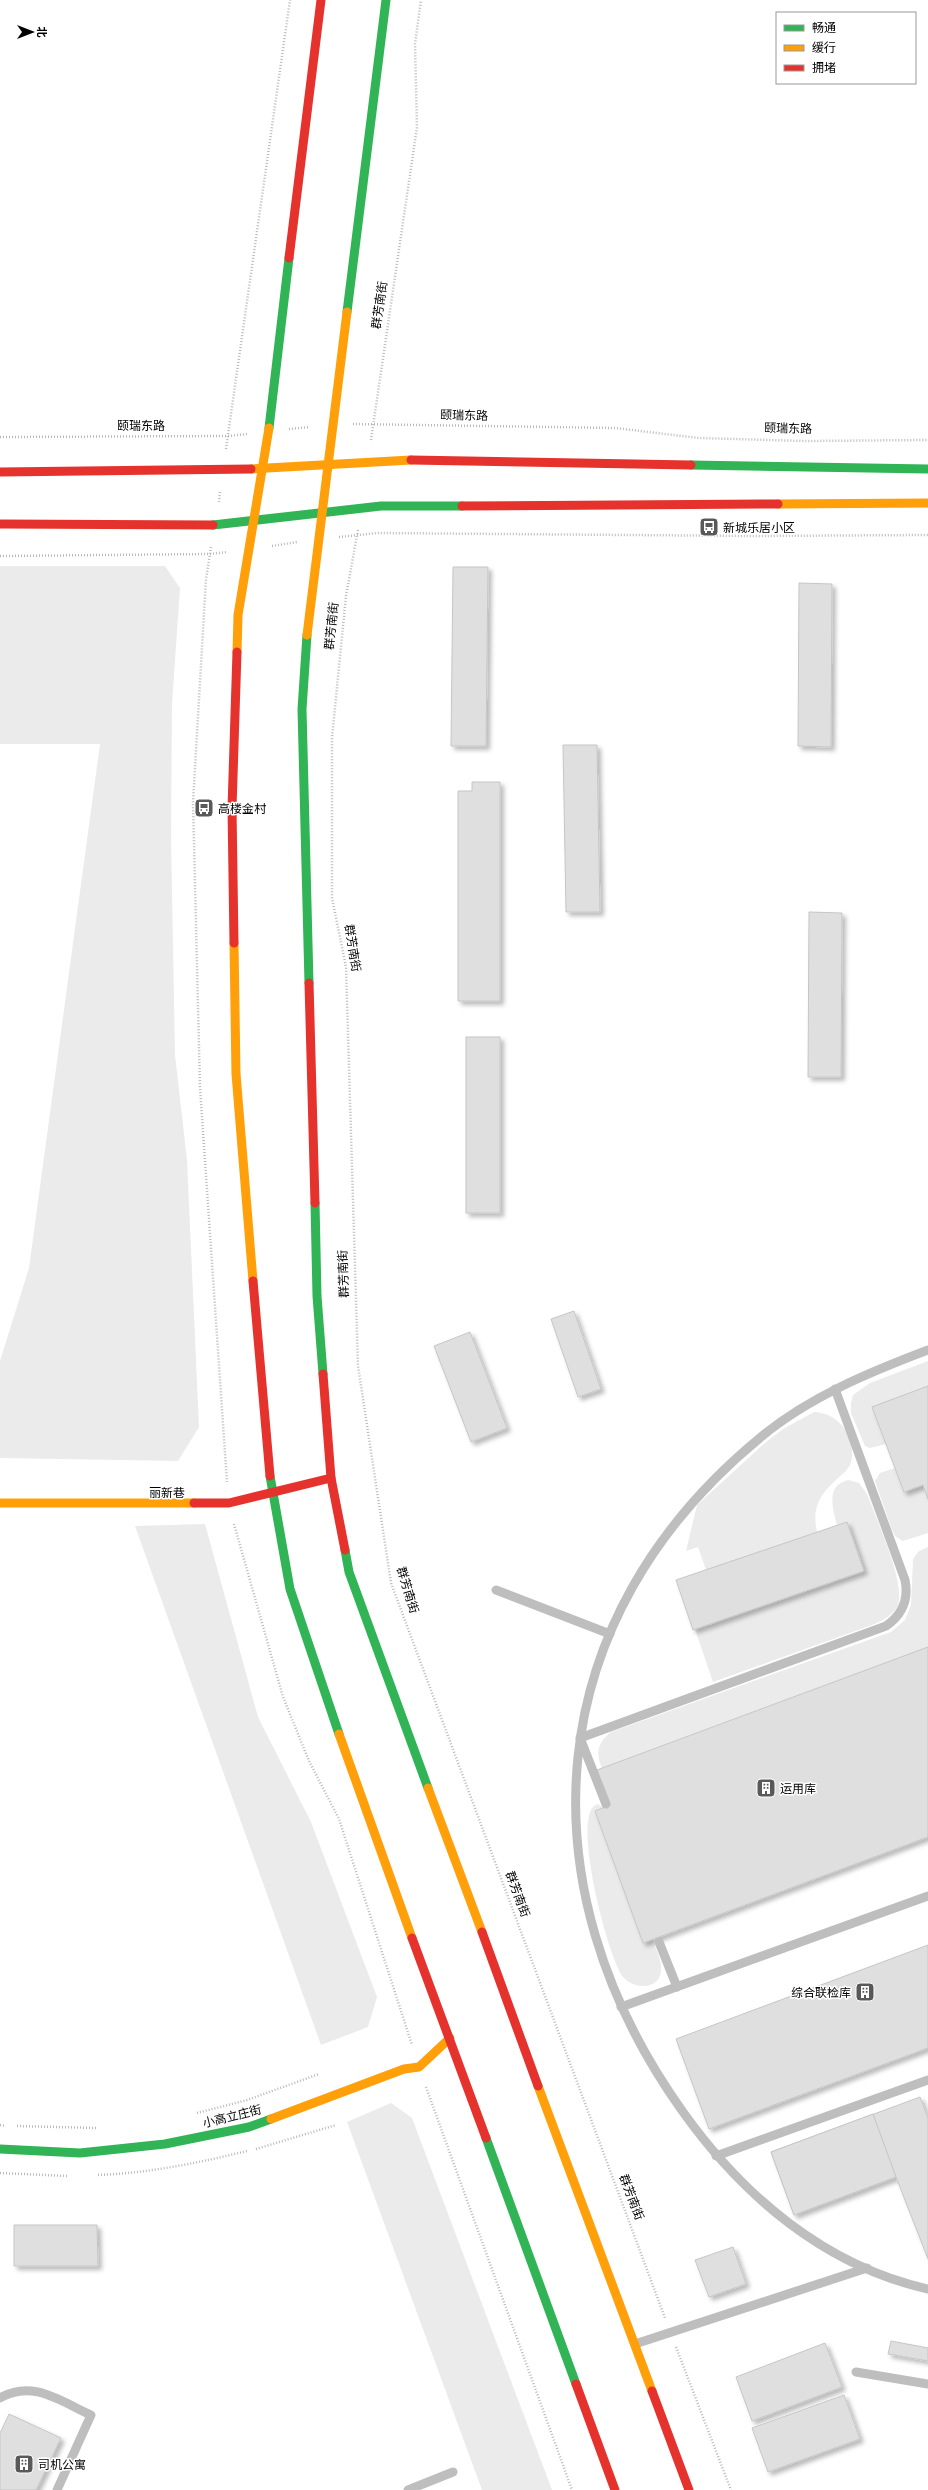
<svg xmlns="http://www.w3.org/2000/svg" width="928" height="2490" font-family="Inter,'Noto Sans SC',sans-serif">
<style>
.green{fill:#ebebeb}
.building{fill:#dfdfdf;stroke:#c6c6c6;filter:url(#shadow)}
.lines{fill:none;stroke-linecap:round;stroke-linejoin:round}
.path{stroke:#b9b9b9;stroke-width:2.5;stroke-dasharray:1 2;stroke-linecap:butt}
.lane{stroke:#bebebe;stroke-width:9}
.fast{stroke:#30b455;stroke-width:9}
.slow{stroke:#ff9f0a;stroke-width:9}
.jam{stroke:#e5322d;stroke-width:9}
.labels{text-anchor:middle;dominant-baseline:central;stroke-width:3;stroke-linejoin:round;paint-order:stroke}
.street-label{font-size:12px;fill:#000;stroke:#fff}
.poi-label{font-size:12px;fill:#000;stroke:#fff;text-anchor:start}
</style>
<defs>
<filter id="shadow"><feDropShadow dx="3.5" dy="3.5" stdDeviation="2" flood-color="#0004"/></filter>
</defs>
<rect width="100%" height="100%" fill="#fff"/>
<g class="green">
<polygon points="0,566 165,566 180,588 172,704 171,835 175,1055 187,1160 199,1427 178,1461 0,1458 0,1361 29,1268 100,744 0,744"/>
<polygon points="928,1361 928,1386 886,1444 870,1448 865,1446 851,1413 851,1403 853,1395 870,1383"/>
<path d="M814 1412C839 1412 859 1440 850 1465 847 1471 840 1476 835 1481 818 1496 812 1510 817 1532L706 1570 698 1547 686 1551 697 1505 766 1442 783 1429Z"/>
<polygon points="895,1468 904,1492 923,1485 928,1499 928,1533 903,1541 896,1537 892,1530 875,1481 880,1473"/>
<path d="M848 1480 859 1483 867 1494C875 1516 908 1587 897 1607 892 1616 881 1621 872 1625L713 1682 695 1629 864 1571 847 1522 837 1526C833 1508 825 1486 848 1480Z"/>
<polygon points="205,1524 258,1717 311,1822 377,1997 368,2027 321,2045 135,1526"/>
<path d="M928 1547V1647L602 1768C595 1753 598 1742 611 1732L891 1632 905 1620 911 1605 913 1559 919 1551Z"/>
<path d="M598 1804 604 1808 595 1811 643 1942 652 1939C656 1949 662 1960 661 1971 659 1991 633 1989 623 1977 608 1958 569 1809 598 1804Z"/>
<polygon points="391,2103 412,2118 552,2490 482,2490 347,2122"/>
</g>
<g class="building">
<polygon points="453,567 488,567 486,746 451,746"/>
<polygon points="799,583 832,584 831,747 798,746"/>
<polygon points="563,745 597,745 600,912 566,912"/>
<polygon points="472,782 500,782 500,1001 458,1001 458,791 472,791"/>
<polygon points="809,912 842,913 841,1077 808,1077"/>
<rect x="466" y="1037" width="34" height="176"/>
<polygon points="574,1311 601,1389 578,1397 551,1319"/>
<polygon points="470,1332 507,1428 471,1442 434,1346"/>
<polygon points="928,1386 928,1499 923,1485 904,1492 872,1407"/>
<polygon points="847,1522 864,1571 693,1630 676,1580"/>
<polygon points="928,1647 928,1837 643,1943 595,1811 610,1805 597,1770"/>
<polygon points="928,1945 928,2048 709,2129 676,2039"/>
<polygon points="920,2097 928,2118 928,2259 896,2177 794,2215 771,2152"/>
<polygon points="873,2114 896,2177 794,2215 771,2152"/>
<polygon points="14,2225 97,2225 98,2266 14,2266"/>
<polygon points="733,2247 746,2284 709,2297 695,2260"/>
<polygon points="891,2341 928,2348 928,2361 888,2354"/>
<polygon points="825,2343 842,2387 752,2421 736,2377"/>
<polygon points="844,2395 860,2439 768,2472 752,2428"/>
<polygon points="9,2414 61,2438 36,2490 0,2490 0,2433"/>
</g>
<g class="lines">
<g class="path">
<polyline points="353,424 615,428 699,438 805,441 928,440"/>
<polyline points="289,429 310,427"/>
<polyline points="0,437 228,436 247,434"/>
<polyline points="371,440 417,127 415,44 421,0"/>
<polyline points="226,449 290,0"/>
<polyline points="219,502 220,492"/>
<polyline points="358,530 346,596 332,738 332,898 346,967 358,1366 391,1583 665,2318"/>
<polyline points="339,537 377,533 753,536 928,535"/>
<polyline points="272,546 297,542"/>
<polyline points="211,547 206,579 193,802 200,1088 227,1482"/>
<polyline points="0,556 210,554 227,552"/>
<polyline points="234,1524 283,1697 309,1761 339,1819 412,2045"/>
<polyline points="426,2087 572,2490"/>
<polyline points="197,2113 247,2100 319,2074"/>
<polyline points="0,2125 6,2126"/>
<polyline points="17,2126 96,2128"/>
<polyline points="256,2149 336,2125"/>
<polyline points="0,2173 67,2176"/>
<path d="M98 2175C149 2173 198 2163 247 2151"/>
<polyline points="676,2347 731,2490"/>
</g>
<g class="lane">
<path d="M928 1350C870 1372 809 1397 761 1437 540 1618 520 1884 683 2112 743 2196 825 2266 928 2289"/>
<polyline points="496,1590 610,1634"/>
<path d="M606 1804 580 1738 886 1626C902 1615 909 1600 905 1580L835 1389"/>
<polyline points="659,1942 677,1987"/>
<polyline points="621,2007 928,1896"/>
<polyline points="716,2156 928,2080"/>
<polyline points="635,2344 867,2268"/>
<polyline points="856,2372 928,2384"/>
<path d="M0 2398C32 2379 60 2401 91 2415L57 2490"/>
<polyline points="408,2490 453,2472"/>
</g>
<g class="fast">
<polyline points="347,312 386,0"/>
<polyline points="269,428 289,258"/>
<polyline points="691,465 928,469"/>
<polyline points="213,525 381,506 462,506"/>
<polyline points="307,635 302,709 309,983"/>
<polyline points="315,1203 317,1296 323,1374"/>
<polyline points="270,1476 290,1589 339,1734"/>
<polyline points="345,1550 349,1572 428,1788"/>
<polyline points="486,2138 576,2384"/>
<polyline points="0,2149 80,2153 165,2144 249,2127 271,2119"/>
</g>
<g class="slow">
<polyline points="251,469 411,460"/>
<polyline points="778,504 928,503"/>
<polyline points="307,635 347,312"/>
<polyline points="237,652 238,615 269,428"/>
<polyline points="234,943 236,1074 253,1281"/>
<polyline points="0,1503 194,1503"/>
<polyline points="339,1734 412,1938"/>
<polyline points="428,1788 482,1932"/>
<polyline points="538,2086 652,2391"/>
<polyline points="271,2119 404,2069 419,2067 450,2038"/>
</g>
<g class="jam">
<polyline points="289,258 321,0"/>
<polyline points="411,460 691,465"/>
<polyline points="0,472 251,469"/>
<polyline points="462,506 778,504"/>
<polyline points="0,524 213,525"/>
<polyline points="234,943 232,808 237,652"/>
<polyline points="309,983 315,1203"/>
<polyline points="253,1281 270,1476"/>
<polyline points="323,1374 331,1478 345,1550"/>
<polyline points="194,1503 229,1503 331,1478"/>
<polyline points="482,1932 538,2086"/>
<polyline points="412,1938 486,2138"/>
<polyline points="576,2384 615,2490"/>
<polyline points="652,2391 689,2490"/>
</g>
</g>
<defs>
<symbol id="bus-square" viewBox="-11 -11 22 22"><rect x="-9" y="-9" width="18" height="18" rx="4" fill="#595959" stroke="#fff"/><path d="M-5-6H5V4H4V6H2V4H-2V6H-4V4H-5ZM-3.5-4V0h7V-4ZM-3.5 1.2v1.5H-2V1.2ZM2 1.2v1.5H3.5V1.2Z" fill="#fff"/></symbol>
<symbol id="building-square" viewBox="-11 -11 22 22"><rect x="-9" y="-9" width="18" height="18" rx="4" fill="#595959" stroke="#fff"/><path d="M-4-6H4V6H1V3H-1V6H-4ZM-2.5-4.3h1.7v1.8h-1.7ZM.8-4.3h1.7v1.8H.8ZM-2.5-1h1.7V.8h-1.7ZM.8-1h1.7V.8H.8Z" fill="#fff"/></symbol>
</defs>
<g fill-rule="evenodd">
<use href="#bus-square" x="698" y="516" width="22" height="22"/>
<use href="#bus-square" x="193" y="797" width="22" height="22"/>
<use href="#building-square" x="755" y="1777" width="22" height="22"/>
<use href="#building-square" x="854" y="1981" width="22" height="22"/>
<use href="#building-square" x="13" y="2453" width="22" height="22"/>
</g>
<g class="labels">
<g class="street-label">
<text transform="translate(379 305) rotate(-82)">群芳南街</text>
<text transform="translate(464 415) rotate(1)">颐瑞东路</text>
<text x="141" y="425">颐瑞东路</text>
<text transform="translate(788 428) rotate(1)">颐瑞东路</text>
<text transform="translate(331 626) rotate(-84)">群芳南街</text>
<text transform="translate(353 948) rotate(81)">群芳南街</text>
<text transform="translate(343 1274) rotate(-92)">群芳南街</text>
<text x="167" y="1492">丽新巷</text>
<text transform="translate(408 1590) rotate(73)">群芳南街</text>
<text transform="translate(518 1894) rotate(70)">群芳南街</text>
<text transform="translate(232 2116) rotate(-14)">小高立庄街</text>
<text transform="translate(632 2197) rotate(69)">群芳南街</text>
</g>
<g class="poi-label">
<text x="723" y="527">新城乐居小区</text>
<text x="218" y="808">高楼金村</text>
<text x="780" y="1788">运用库</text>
<text x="851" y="1992" text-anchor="end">综合联检库</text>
<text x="38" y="2464">司机公寓</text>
</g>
</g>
<rect x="776" y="12" width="140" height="72" fill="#ffffff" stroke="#999999"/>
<rect x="784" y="25" width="20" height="6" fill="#30b455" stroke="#999999"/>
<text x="812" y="32" font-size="12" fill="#000000">畅通</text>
<rect x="784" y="45" width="20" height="6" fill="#ff9f0a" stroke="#999999"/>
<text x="812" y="52" font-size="12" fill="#000000">缓行</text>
<rect x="784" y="65" width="20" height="6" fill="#e5322d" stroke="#999999"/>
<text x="812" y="72" font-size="12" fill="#000000">拥堵</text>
<g transform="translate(32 32) rotate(90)" stroke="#ffffff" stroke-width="3" paint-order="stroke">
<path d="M0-3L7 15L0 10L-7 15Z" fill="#000000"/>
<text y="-6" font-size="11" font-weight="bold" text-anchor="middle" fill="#000000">北</text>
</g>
</svg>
